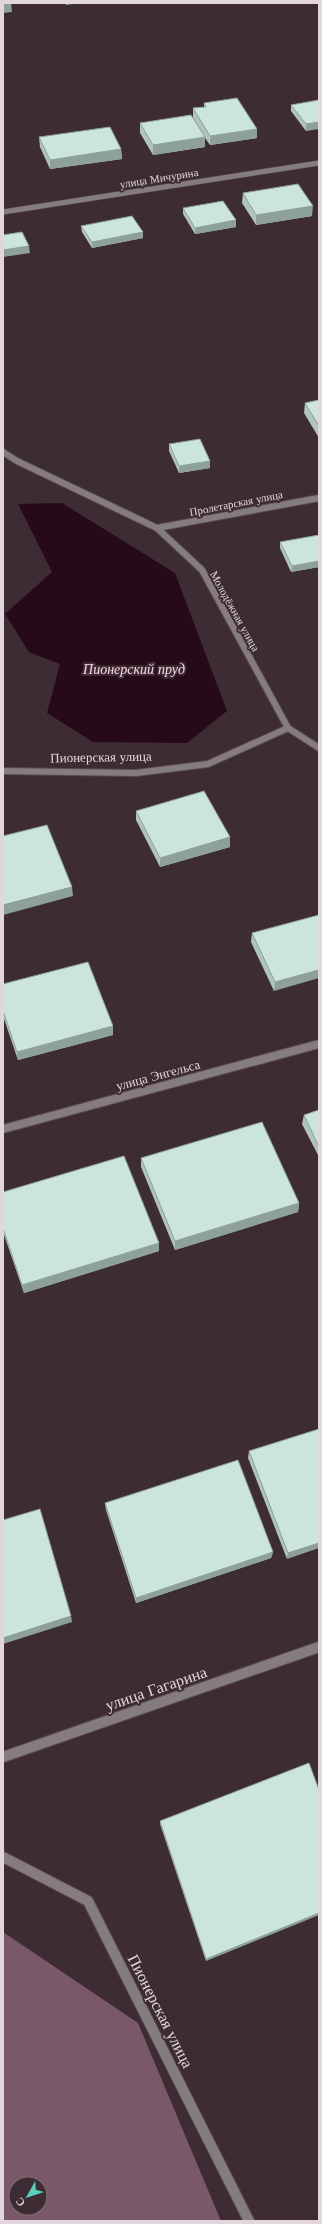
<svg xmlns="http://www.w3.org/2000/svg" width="322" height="2224" font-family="'Libre Baskerville',serif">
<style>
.forest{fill:#7b5867;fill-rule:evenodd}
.water{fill:#260a18}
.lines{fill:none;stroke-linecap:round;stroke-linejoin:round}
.street-far3-casing{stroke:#5b4b52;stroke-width:6}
.street-far2-casing{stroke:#5b4b52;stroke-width:8}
.street-far1-casing{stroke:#5b4b52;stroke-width:10}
.street-casing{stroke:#5b4b52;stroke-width:12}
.street-far3{stroke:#857c7f;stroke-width:5}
.street-far2{stroke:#857c7f;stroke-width:6}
.street-far1{stroke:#857c7f;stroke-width:8}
.street{stroke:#857c7f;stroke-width:10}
.wall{fill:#afc4bf}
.shaded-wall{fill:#8ea09b}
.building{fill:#cbe4de;stroke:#8ea09b}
.labels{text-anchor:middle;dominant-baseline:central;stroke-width:4;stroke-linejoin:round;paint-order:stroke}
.far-street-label{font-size:11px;fill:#e1d6db;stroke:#3d2c34}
.street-label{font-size:13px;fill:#e1d6db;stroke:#3d2c34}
.water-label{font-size:14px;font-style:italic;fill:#fcd5e5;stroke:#3d2c34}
.near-street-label{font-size:16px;fill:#e1d6db;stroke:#3d2c34}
</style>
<rect width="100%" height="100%" fill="#3d2c34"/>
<path class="forest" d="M3 1932 138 2023 221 2221H3ZM16 2184H40V2208H16Z"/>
<polygon class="water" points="62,503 175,573 227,711 187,743 93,742 47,713 60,664 29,652 5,614 52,572 18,504"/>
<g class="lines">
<defs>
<polyline id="street-far3" points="3,212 319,163"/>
<g id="street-far2">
<polyline points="3,452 17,461 157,528 202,570 288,728 319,748"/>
<polyline points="157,528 319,498"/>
<polyline points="3,771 136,773 208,764 288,728"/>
</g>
<polyline id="street-far1" points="3,1129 319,1044"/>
<g id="street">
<polyline points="3,1757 319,1647"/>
<polyline points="3,1857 88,1901 249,2221"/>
</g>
</defs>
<use href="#street-far3" class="street-far3-casing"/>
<use href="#street-far2" class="street-far2-casing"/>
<use href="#street-far1" class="street-far1-casing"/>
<use href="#street" class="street-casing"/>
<use href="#street-far3" class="street-far3"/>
<use href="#street-far2" class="street-far2"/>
<use href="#street-far1" class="street-far1"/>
<use href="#street" class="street"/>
</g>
<g class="wall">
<polygon points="319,100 306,131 291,111 291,105"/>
<polygon points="204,103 257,129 257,138 210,145 205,138 205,147 153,155 140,133 140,123 193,118 193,108 204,107"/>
<polygon points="39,137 121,149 122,159 50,169 40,147"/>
<polygon points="243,193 312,216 256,225 242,203"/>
<polygon points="183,208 236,227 195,234 183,214"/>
<polygon points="81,226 143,238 92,248 82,232"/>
<polygon points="319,400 319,438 304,413 305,403"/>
<polygon points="169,444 210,461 210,468 179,473 169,451"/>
<polygon points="319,535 319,567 291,572 280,548 280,542"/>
<polygon points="136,811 230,847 160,867 136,820"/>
<polygon points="319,915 274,991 251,942 252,933"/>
<polygon points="3,984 113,1035 18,1060 3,1016"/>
<polygon points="319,1110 319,1157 302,1124 304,1115"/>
<polygon points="141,1158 299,1203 298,1212 175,1250 141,1167"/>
<polygon points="3,1192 159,1243 159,1251 24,1293 3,1232"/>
<polygon points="319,1429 287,1559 248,1458 249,1451"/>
<polygon points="105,1503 273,1552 271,1558 136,1603 106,1510"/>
<polygon points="309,1763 206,1961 160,1824 160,1821"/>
</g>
<g class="shaded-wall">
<polygon points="11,3 12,12 3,13 3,4"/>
<polygon points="66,3 80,3 66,5"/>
<polygon points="319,122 319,129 306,131 306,124"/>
<polygon points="257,129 257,138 210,145 210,136"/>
<polygon points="205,137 205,147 153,155 153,145"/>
<polygon points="121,149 122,159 50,169 50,160"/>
<polygon points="313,206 312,216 256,225 256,215"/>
<polygon points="236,220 236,227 195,234 195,228"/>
<polygon points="143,232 143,238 92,248 92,242"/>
<polygon points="29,246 30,253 3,257 3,250"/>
<polygon points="210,461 210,468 179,473 179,466"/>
<polygon points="319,561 319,567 291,572 292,566"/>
<polygon points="230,837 230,847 160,867 160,858"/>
<polygon points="72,887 73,896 3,915 3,905"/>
<polygon points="319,970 319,978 274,991 275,982"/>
<polygon points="113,1026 113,1035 18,1060 17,1052"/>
<polygon points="299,1203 298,1212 175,1250 175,1241"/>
<polygon points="159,1243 159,1251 24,1293 22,1285"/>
<polygon points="319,1543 319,1548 287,1559 288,1553"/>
<polygon points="273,1552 271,1558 136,1603 136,1598"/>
<polygon points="71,1616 72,1622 3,1644 3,1638"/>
<polygon points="319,1913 319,1915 206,1961 206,1959"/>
</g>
<g class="building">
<polygon points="237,98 257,129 210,136 193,108 206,107 204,103"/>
<polygon points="319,100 319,122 306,124 291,105"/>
<polygon points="191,115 205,137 153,145 140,123"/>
<polygon points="110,127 121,149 50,160 39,137"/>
<polygon points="298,184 313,206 256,215 243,193"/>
<polygon points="223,201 236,220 195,228 183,208"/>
<polygon points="132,216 143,232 92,242 81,226"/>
<polygon points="22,232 29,246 3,250 3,235"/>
<polygon points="319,400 319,426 305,403"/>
<polygon points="200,439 210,461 179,466 169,444"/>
<polygon points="319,535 319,561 292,566 280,542"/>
<polygon points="204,791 230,837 160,858 136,811"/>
<polygon points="47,825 72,887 3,905 3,836"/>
<polygon points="319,915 319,970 275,982 252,933"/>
<polygon points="88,962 113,1026 17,1052 3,1011 3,984"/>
<polygon points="319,1110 319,1147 304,1115"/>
<polygon points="262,1122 299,1203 175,1241 141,1158"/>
<polygon points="124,1156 159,1243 22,1285 3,1228 3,1192"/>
<polygon points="319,1429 319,1543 288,1553 249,1451"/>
<polygon points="238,1460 273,1552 136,1598 105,1503"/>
<polygon points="40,1509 71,1616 3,1638 3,1520"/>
<polygon points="309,1763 319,1790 319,1913 206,1959 160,1821"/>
</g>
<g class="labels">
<g class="far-street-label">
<text transform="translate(159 178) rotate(-9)">улица Мичурина</text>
<text transform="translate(236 503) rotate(-11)">Пролетарская улица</text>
<text transform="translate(235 611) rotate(61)">Молодёжная улица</text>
</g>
<g class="street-label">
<text transform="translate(101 757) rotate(-1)">Пионерская улица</text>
<text transform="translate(158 1075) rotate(-15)">улица Энгельса</text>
</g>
<g class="water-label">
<text x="134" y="669">Пионерский пруд</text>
</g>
<g class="near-street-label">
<text transform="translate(156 1688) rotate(-19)">улица Гагарина</text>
<text transform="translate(161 2011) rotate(63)">Пионерская улица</text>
</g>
</g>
<rect width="322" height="2224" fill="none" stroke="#e1d6db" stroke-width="8"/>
<g transform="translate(28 2196) rotate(231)"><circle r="19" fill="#3d2c34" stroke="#7f7077"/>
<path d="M0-3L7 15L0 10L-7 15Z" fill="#5bcebb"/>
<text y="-6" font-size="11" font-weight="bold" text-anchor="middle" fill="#e1d6db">С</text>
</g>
</svg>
